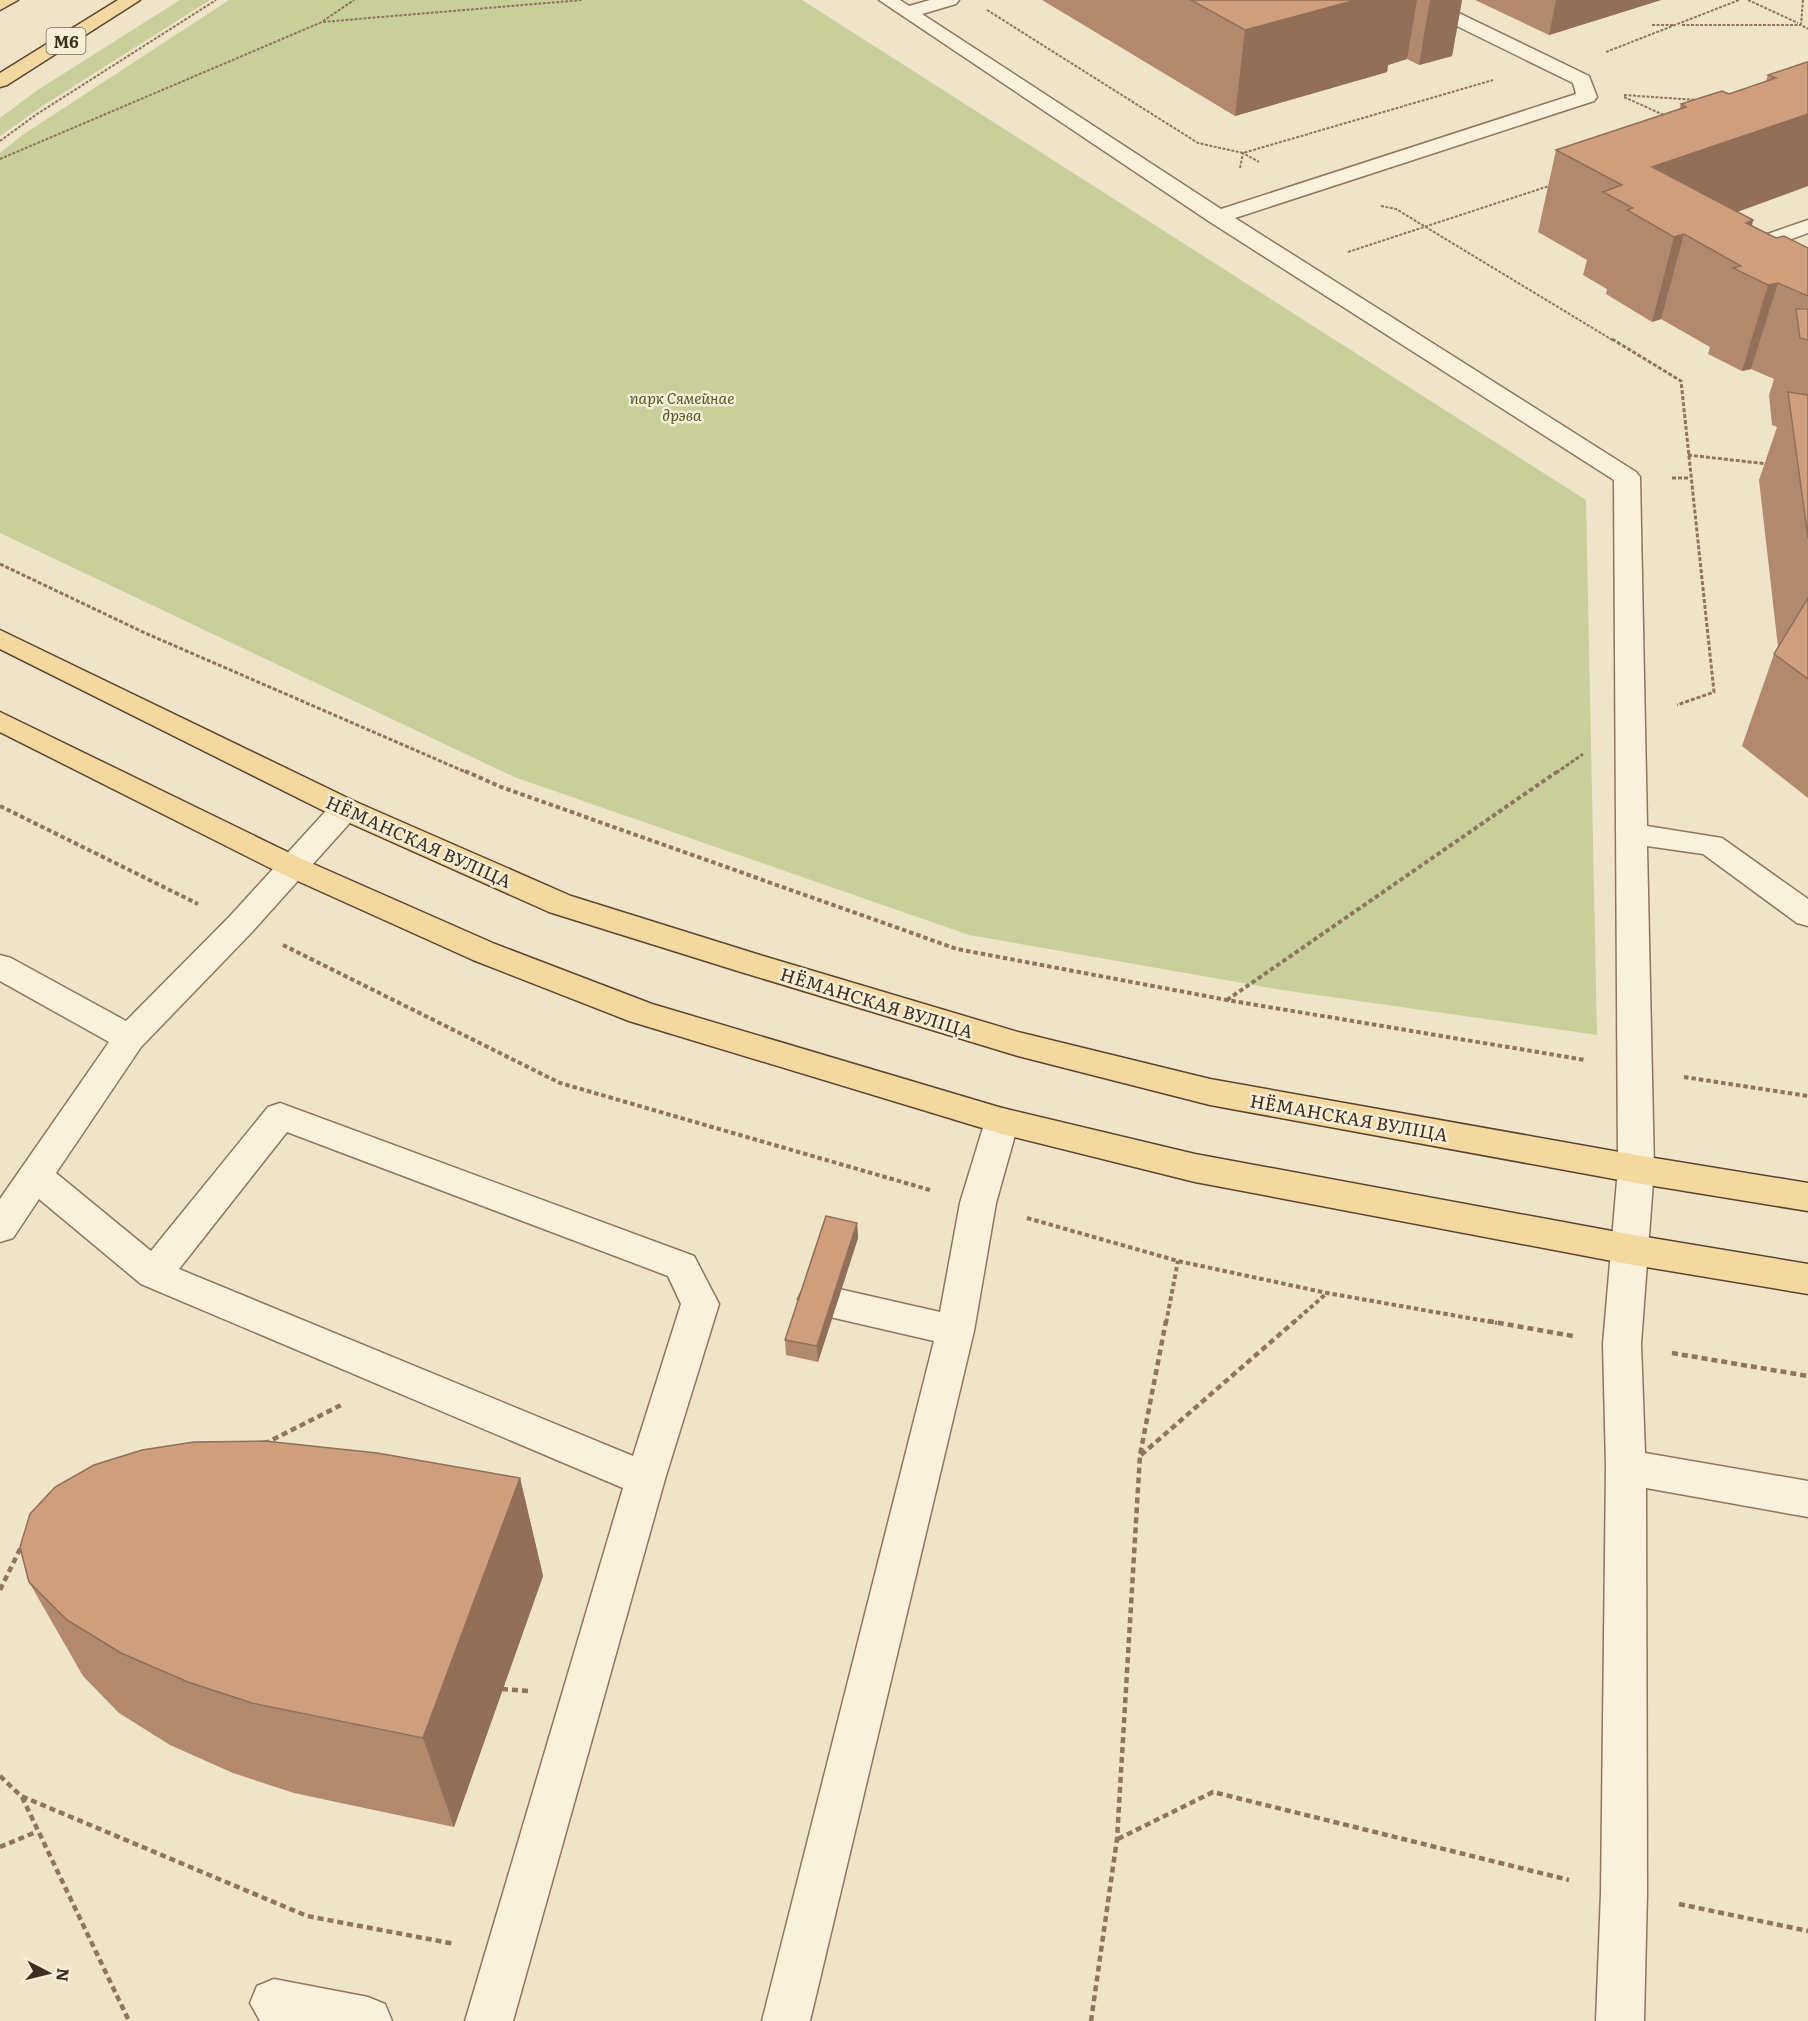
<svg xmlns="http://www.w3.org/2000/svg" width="1808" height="2021" font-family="Literata,serif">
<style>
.green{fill:#c9cf9b}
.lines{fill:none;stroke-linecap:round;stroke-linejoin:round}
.minor-casing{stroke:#8d765c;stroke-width:3}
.major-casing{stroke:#5b4430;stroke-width:3}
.path-far3{stroke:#8d765c;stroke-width:2;stroke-dasharray:3 1.5;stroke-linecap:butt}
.path-far2{stroke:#8d765c;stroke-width:3;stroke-dasharray:4 2;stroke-linecap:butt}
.path-far1{stroke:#8d765c;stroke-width:4;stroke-dasharray:4.5 3;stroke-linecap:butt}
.path{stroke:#8d765c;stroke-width:4.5;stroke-dasharray:6 4;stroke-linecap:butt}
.minor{fill:#faf1dc;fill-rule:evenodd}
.major{fill:#f3d9a0;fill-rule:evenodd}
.wall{fill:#b2896c}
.shaded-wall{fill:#916f58}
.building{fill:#cf9f7d;stroke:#916f58;stroke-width:1.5}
.labels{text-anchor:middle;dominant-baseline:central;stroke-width:5;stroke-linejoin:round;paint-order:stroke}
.far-park-label{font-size:15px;font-style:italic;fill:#4d5a26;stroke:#f7eed8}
.shield{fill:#f7eed8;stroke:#756857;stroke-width:1.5}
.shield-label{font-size:16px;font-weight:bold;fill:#3d2e20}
.street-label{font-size:18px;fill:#3d2e20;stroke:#f7eed8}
</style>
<rect width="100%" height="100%" fill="#f0e4c8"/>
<g class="green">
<polygon points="180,0 210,0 44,105 0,136 0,118 36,91"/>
<polygon points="229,0 802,0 1586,500 1597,1035 1282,990 969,935 514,777 0,533 0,153 21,136"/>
</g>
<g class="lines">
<defs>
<g id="minor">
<polygon points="879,0 900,0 909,6 930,0 959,0 956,4 922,14 1221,209 1576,94 1573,83 1412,4 1409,0 1432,0 1589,76 1597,97 1594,101 1235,218 1636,472 1640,477 1647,826 1722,838 1808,899 1808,926 1797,923 1703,854 1647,846 1654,1169 1641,1344 1645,1453 1808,1481 1808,1517 1646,1488 1647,1893 1644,2021 1596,2021 1601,1893 1606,1467 1603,1344 1618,1169 1614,480 1210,222"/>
<polygon points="1808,220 1808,233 1732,261 1724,259 1721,254 1724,249"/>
<path d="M345 799 356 802 360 809 356 816 252 932 141 1047 56 1173 151 1251 268 1107 280 1103 694 1256 719 1304 665 1479 513 2021H465L623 1488 141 1284 39 1199 13 1238 0 1242V1199L109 1042 0 981V955L11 958 126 1021 230 916 334 802ZM287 1132 668 1276 681 1304 633 1456 179 1269Z"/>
<polygon points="1002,1108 1014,1112 1019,1121 996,1203 974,1331 810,2021 762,2021 934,1341 817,1314 804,1310 798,1299 804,1288 817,1284 940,1312 960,1203 985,1121 990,1112"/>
<polygon points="274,1979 368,1997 385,2004 392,2021 260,2021 250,2003 257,1986"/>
</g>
<g id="major">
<polygon points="0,0 18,0 0,10"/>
<polygon points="118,0 140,0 7,85 0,87 0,73"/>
<polygon points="0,630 356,802 571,896 763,956 1018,1032 1210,1079 1636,1155 1808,1183 1808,1211 1636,1183 1210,1105 1018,1056 741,972 549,912 334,816 0,649"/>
<polygon points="0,712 302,859 495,944 652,1004 1002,1108 1195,1154 1628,1234 1808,1264 1808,1294 1628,1264 1195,1182 1002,1134 629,1021 473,960 280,873 0,732"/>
</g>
</defs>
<use href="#minor" class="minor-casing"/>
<use href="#major" class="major-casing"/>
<g class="path-far3">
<polyline points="1748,0 1798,23"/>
<polyline points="1803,0 1801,25 1808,29"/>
<polyline points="987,10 1198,143 1243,153 1493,80"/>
<polyline points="323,21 354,0"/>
<polyline points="1652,25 1675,25"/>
<polyline points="1682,25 1801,25"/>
<polyline points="1606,52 1739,0"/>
<polyline points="1624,95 1697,100"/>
<polyline points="1624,97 1666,116"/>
<polyline points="0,141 37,114 216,0"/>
<polyline points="0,159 322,22 582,0"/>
<polyline points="1240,168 1243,153 1259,162"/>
<polyline points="1381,206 1396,209 1614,341"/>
<polyline points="1348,252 1552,185"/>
</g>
<g class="path-far2">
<polyline points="1612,339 1681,381 1714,692 1677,705"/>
<polyline points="1688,455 1768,464"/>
<polyline points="1672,478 1690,478"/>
<polyline points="0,564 145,633 468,773"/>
<polyline points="1556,773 1583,754"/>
</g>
<g class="path-far1">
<polyline points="465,771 501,787 957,949 1227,1000 1585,1060"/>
<polyline points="0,806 198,904"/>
<polyline points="283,945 560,1083 930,1190"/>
<polyline points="1227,1000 1558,771"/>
<polyline points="1684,1077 1808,1096"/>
<polyline points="1027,1218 1178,1261 1327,1293 1497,1323"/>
<polyline points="1166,1323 1178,1261"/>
<polyline points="1293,1323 1327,1293"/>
</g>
<g class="path">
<polyline points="1488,1321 1573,1336"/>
<polyline points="1672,1353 1808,1376"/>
<polyline points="264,1444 341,1405"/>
<polyline points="1141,1455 1295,1321"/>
<polyline points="0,1590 22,1545"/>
<polyline points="502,1689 528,1691"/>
<polyline points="0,1776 21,1796 307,1916 455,1944"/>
<polyline points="22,1797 129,2021"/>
<polyline points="1118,1839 1213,1792 1569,1880"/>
<polyline points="0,1847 36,1832"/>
<polyline points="1679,1904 1808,1931"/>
<polyline points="1091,2021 1117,1839 1140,1455 1166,1321"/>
</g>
<use href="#minor" class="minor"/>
<use href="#major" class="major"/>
</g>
<g class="wall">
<polygon points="1042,0 1462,0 1452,56 1419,65 1407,59 1388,65 1387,72 1235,116"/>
<polygon points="1475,0 1661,0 1549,35"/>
<polygon points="1807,62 1808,186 1737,212 1753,220 1752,226 1776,238 1808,248 1808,798 1742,746 1774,654 1778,647 1759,480 1777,427 1772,425 1769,395 1774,379 1751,369 1742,371 1708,354 1710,347 1661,319 1652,322 1606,294 1607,289 1583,275 1587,260 1538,232 1556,150 1679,110 1681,104 1729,94 1766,81 1768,75"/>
<polygon points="857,1223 858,1238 818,1362 786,1355 785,1340"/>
<polygon points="520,1478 543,1576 454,1827 294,1793 233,1773 170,1745 119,1713 83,1676 29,1582"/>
</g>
<g class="shaded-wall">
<polygon points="1356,0 1417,0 1407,59 1388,65 1387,72 1235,116 1245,30"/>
<polygon points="1430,0 1462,0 1452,56 1419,65"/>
<polygon points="1556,0 1661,0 1549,35"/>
<polygon points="1808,114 1808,186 1671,236 1652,167"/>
<polygon points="1753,220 1740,265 1746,223"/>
<polygon points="1684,234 1661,319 1652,322 1674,237"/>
<polygon points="1778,283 1751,369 1742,371 1768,285"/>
<polygon points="857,1223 858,1238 818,1362 817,1346"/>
<polygon points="520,1478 543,1576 454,1827 423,1738"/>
</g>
<g class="building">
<polygon points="1191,0 1356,0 1245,30"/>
<polygon points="1807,62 1808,62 1808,114 1652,167 1753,220 1746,223 1776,238 1784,236 1808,248 1808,296 1778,283 1768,285 1733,268 1741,266 1684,234 1674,237 1627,210 1633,208 1603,192 1622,185 1556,150 1686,107 1681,104 1722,91 1729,94 1776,78 1768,75"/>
<polygon points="1796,309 1808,309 1808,340 1800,338"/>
<polygon points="1788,392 1808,395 1808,538"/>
<polygon points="1808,598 1808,679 1774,654"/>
<polygon points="826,1216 857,1223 817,1346 785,1340"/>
<polygon points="265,1441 377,1453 520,1478 423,1738 252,1703 188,1682 121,1653 67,1620 29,1582 20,1547 30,1514 55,1487 94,1465 142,1450 194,1442"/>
</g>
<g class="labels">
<g class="far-park-label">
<text x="682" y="397">парк Сямейнае<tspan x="682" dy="17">дрэва</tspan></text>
</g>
<rect class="shield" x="46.5" y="28" width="39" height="26" rx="4.5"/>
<g class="shield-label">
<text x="66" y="41">М6</text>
</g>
<g class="street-label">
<text transform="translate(419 841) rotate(24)">НЁМАНСКАЯ ВУЛІЦА</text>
<text transform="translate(877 1002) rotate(17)">НЁМАНСКАЯ ВУЛІЦА</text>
<text transform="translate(1349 1117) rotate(10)">НЁМАНСКАЯ ВУЛІЦА</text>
</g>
</g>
<g transform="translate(48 1973) rotate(97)" stroke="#f7eed8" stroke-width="4.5" paint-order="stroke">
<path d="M0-4.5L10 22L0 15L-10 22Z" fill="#3d2e20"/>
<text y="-9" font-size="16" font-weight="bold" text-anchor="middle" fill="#3d2e20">N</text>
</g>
</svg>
